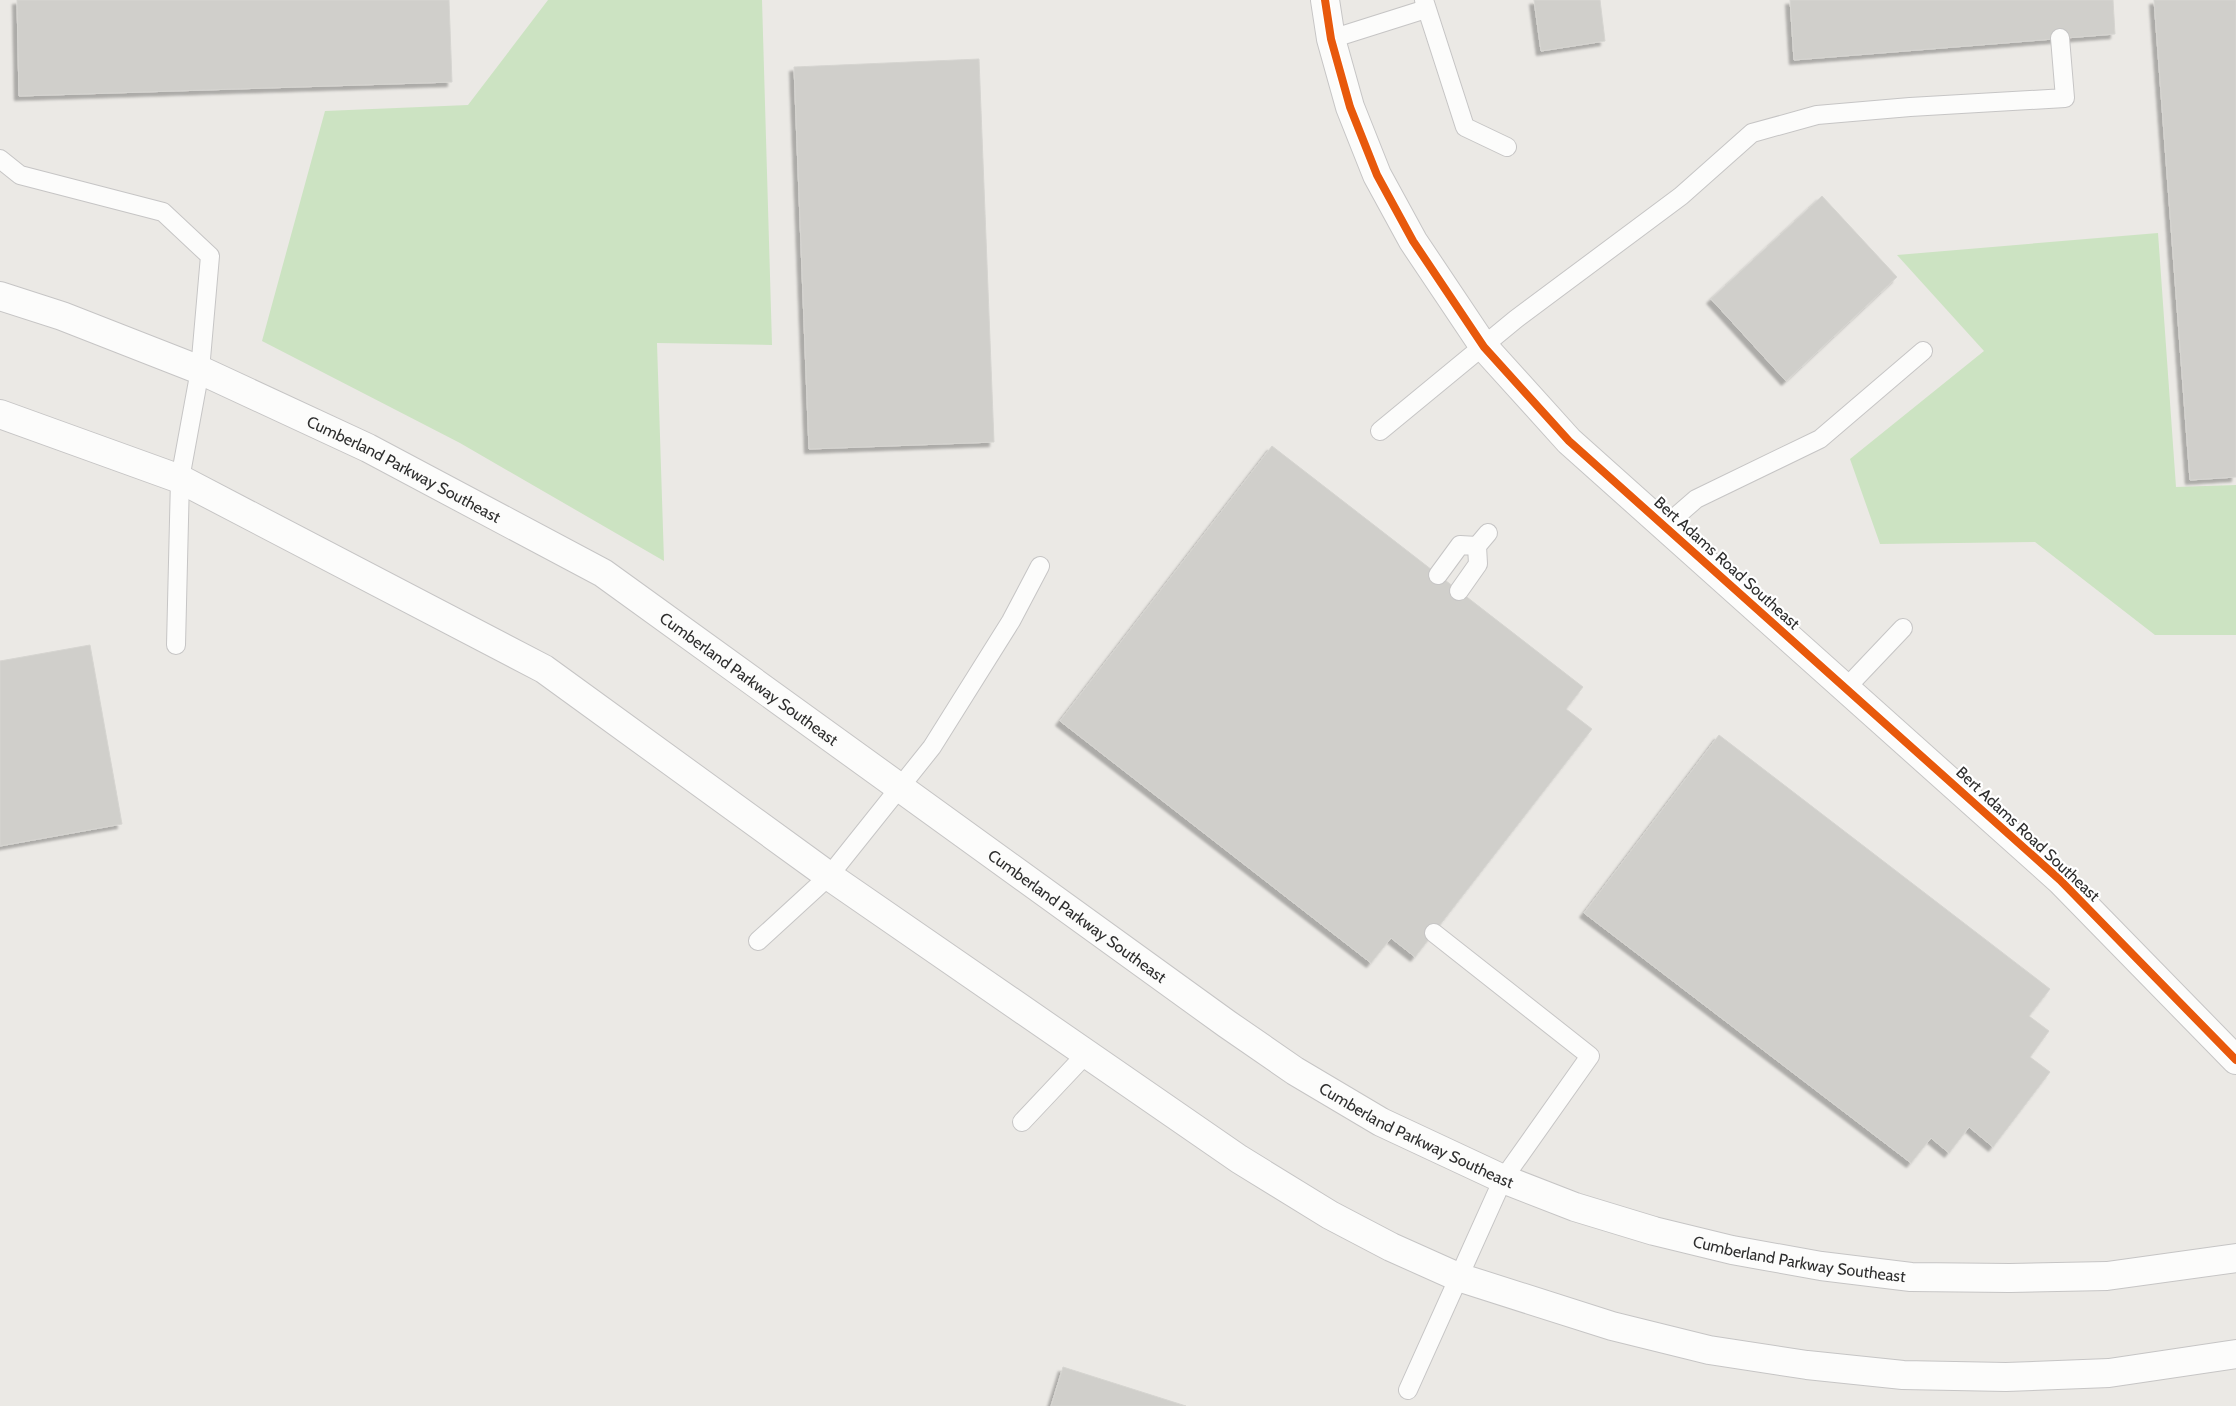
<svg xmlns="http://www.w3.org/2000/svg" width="2236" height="1406" font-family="Cabin,sans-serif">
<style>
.green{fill:#cce3c2}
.building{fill:#d0cfcb;stroke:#d6d5d1;filter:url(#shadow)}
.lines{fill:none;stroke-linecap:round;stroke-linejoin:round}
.service-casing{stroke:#c6c5c5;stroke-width:20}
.minor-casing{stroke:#c6c5c5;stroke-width:30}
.secondary-casing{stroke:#c6c5c5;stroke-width:30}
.service{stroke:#fcfcfb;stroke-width:18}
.minor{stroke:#fcfcfb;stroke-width:28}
.secondary{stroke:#fcfcfb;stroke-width:28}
.cycleway-casing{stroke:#fff;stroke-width:11}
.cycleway{stroke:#e8590c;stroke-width:8}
.labels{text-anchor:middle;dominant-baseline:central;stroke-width:4.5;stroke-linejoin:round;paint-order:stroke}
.street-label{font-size:16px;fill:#2e2e2e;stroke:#fff}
</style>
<defs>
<filter id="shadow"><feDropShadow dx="-4.5" dy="4.5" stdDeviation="1" flood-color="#0004"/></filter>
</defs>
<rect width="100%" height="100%" fill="#ebe9e5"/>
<g class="green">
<polygon points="548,0 762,0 772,345 657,343 664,561 460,443 262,341 325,111 468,105"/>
<polygon points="2158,233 2176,487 2236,485 2236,635 2155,635 2035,542 1880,544 1850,459 1984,351 1897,255"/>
</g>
<g class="building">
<polygon points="17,0 449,0 452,82 19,96"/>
<polygon points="1534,0 1600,0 1605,41 1541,51"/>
<polygon points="1790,0 2113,0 2115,34 1794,60"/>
<polygon points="2154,0 2236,0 2236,477 2190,480"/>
<polygon points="979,59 994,442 809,449 794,67"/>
<polygon points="1822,196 1897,277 1786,381 1711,299"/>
<polygon points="1272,446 1583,687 1566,709 1592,729 1415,957 1391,938 1371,963 1060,721"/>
<polygon points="90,645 122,824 0,846 0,661"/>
<polygon points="1719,735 2050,989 2029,1016 2049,1031 2030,1057 2050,1072 1993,1147 1969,1127 1949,1153 1931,1138 1911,1163 1584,913"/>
<polygon points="1063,1367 1186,1406 1051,1406"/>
</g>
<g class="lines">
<defs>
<g id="service">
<polyline points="1424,0 1465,127 1507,147"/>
<polyline points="1331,39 1426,9"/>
<polyline points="0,159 20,175 163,212 210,256 200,370 180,479 176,645"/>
<polyline points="1380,431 1516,319 1681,196 1752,133 1817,115 1910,107 2065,98 2060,38"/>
<polyline points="1665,526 1696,499 1820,439 1923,351"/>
<polyline points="1438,575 1460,545 1477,546"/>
<polyline points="1459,591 1478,564 1477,546 1488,533"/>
<polyline points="1846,688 1903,628"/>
<polyline points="758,941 829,876 932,747 1011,621 1040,566"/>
<polyline points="1022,1122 1087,1053"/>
<polyline points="1408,1390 1503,1179 1590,1056 1434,933"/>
</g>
<polyline id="minor" points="1325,0 1331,39 1350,107 1377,175 1413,241 1484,347 1569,441 2060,880 2236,1060"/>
<g id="secondary">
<path id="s1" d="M0 296 62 316 200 370 368 448 603 573 1227 1024 1295 1071 1381 1122 1503 1179 1575 1207 1654 1231 1732 1250 1821 1266 1911 1277 2010 1278 2107 1276 2236 1258"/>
<polyline points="0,414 180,479 544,669 829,876 1239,1159 1330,1215 1391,1247 1458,1277 1612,1326 1709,1350 1807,1365 1903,1375 2006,1377 2109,1373 2236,1354"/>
</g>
</defs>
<use href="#service" class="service-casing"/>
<use href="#minor" class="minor-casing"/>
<use href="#secondary" class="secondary-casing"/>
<use href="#service" class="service"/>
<use href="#minor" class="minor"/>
<use href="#secondary" class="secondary"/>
<defs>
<polyline id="cycleway" points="1325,0 1331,39 1350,107 1377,175 1413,241 1484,347 1569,441 2060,880 2236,1060"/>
</defs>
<use href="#cycleway" class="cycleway-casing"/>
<use href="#cycleway" class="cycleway"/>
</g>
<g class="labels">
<g class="street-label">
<text stroke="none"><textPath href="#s1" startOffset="440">Cumberland Parkway Southeast</textPath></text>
<text transform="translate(1727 563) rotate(42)">Bert Adams Road Southeast</text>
<text stroke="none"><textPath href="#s1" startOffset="845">Cumberland Parkway Southeast</textPath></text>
<text transform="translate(2028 834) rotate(43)">Bert Adams Road Southeast</text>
<text stroke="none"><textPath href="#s1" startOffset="1250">Cumberland Parkway Southeast</textPath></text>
<text stroke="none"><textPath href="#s1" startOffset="1655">Cumberland Parkway Southeast</textPath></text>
<text stroke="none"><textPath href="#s1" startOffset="2060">Cumberland Parkway Southeast</textPath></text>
</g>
</g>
</svg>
